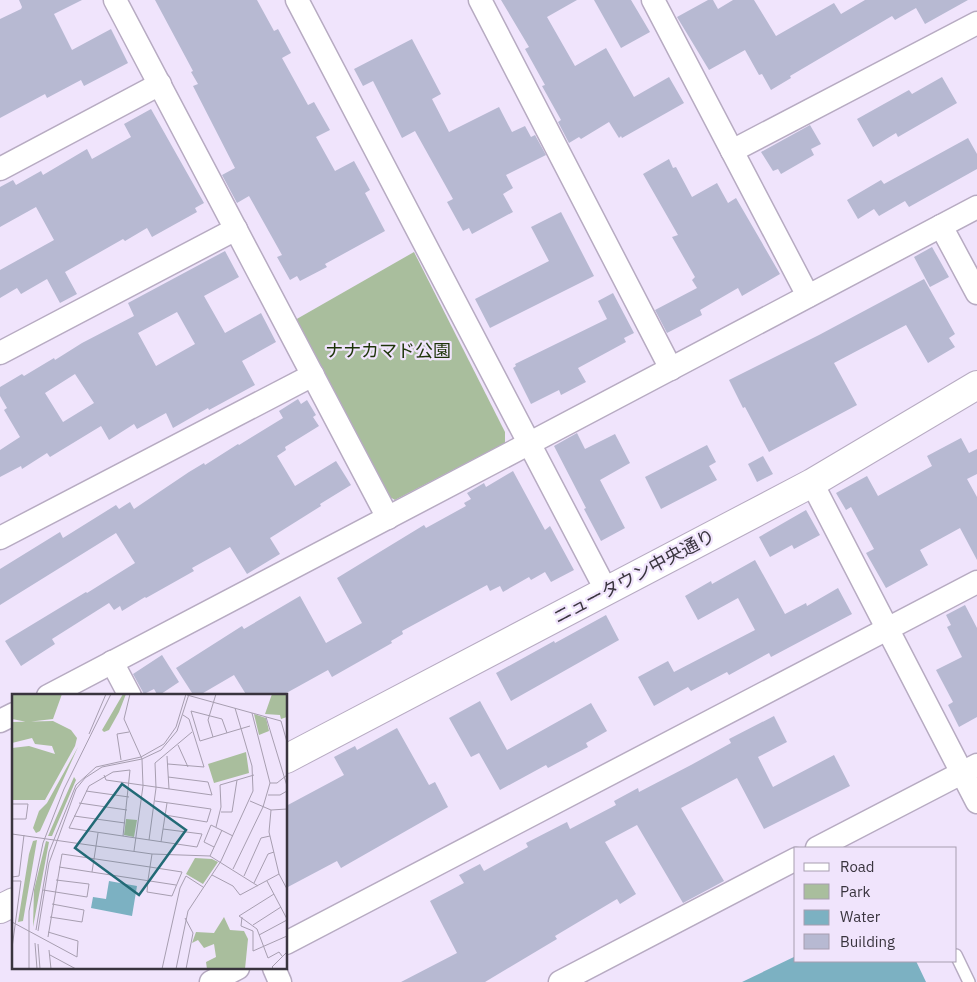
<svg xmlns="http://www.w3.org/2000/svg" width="977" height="982" font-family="'IBM Plex Sans','Noto Sans JP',sans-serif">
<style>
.green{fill:#a9be9d}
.water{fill:#7cb1c2}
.building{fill:#b7b9d2;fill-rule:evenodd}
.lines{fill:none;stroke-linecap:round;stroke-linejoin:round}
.service-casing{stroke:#b7abc2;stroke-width:14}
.minor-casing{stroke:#b7abc2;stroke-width:25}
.tertiary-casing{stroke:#b7abc2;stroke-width:30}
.service{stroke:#fff;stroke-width:11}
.minor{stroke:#fff;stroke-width:22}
.tertiary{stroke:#fff;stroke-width:28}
.labels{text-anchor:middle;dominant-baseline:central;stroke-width:4.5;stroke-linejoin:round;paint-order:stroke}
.park-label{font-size:18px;fill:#1d3409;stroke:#f0e4fc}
.street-label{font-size:18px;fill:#39343e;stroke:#f0e4fc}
.inset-road{fill:none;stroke:#a79eb0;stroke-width:1}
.view{fill:#226a76;fill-opacity:0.15;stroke:#226a76;stroke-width:2.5}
.inset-edge{fill:none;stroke:#39343e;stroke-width:2.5}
</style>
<rect width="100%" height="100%" fill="#f0e4fc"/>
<polygon class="green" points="414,252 505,432 505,443 395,500 388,496 295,320"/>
<polygon class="water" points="796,956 796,961 916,961 926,982 742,982"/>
<g class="building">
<polygon points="19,0 82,0 54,14 72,50 111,29 128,63 84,86 81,80 47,98 45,94 0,118 0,19 21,9 22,7"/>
<polygon points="155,0 257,0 274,31 278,29 291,53 282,58 308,105 314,102 330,130 316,137 335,171 354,161 370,190 365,193 385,231 325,264 327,267 300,281 297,276 290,280 277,257 282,255 249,196 237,203 222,175 235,168 193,86 198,84 191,72 193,71"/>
<polygon points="501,0 577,0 547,17 575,66 606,48 634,97 669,77 684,103 622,138 621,136 619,138 609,122 581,139 579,137 569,143 558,122 561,120 542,86 545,85 525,49 529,47"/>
<polygon points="594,0 631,0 650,32 621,48"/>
<polygon points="708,0 713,0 718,9 733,0 754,0 776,36 834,3 841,14 865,0 968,0 925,24 916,8 895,20 892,16 790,76 791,78 771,90 762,74 759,75 745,50 709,70 677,17"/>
<polygon points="412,39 441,94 432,99 449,132 499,107 512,132 525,126 531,137 535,135 546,155 506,175 513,188 503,194 513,212 472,234 469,228 463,231 447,202 453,199 415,131 402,138 373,81 363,86 354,69"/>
<polygon points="942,77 957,103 898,137 896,133 873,147 857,119 909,90 912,94"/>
<polygon points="151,109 204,203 195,208 197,212 152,237 147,228 125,241 123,239 65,272 77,294 60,303 47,279 21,294 17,288 0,298 0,270 54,240 36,207 0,227 0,187 13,180 16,185 41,171 43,175 87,149 92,159 131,137 124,124"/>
<polygon points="810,125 821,144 811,149 814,155 781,174 778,169 773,171 761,152"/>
<polygon points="968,138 977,154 977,169 909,207 905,201 879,216 874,209 858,219 847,200 881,180 884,184"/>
<polygon points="669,159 673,168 676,167 692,197 717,183 728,203 736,198 780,274 742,296 738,288 700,310 702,315 667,333 655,310 697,288 692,280 695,277 672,237 678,235 643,174"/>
<polygon points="561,212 594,276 490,328 475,299 549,261 531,227"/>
<polygon points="932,247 949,277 930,287 914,257"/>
<path d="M225 251 239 277 204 296 225 333 261 313 276 342 242 361 255 385 209 410 208 408 173 428 166 413 137 429 134 424 109 440 101 426 50 457 47 453 22 469 21 466 0 477V450L20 437 4 410 7 408 0 396V387L22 374 24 376 54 358 55 360 82 343 134 316 128 303ZM177 312 195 344 156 366 138 333ZM75 374 94 403 63 422 45 393Z"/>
<polygon points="924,279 955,334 949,338 955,347 928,363 906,325 834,363 857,405 769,452 745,407 743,408 729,380 819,335"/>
<polygon points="613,293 634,333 624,338 626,342 578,368 586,382 561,395 559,390 531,404 513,368 516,366 515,364 607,319 598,301"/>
<polygon points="298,399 301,404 307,400 316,415 313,417 319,426 285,447 286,450 277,456 295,486 336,461 351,485 320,504 321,506 270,538 280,554 247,574 230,547 192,568 194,571 146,598 145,597 122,611 120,606 114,610 109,603 52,639 55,644 21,666 5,641 86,592 87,593 135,563 116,533 0,605 0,569 60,532 63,538 116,505 119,509 130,502 134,509 189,472 204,463 205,465 238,444 239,445 283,418 279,411"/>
<polygon points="577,433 585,449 615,434 630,463 600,480 625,528 601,541 584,509 586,508 554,446"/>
<polygon points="961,438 969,453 977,449 977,474 967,479 977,497 977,560 960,528 920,550 928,565 886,588 866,553 874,549 851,507 846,510 836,493 867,476 878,496 932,466 927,456"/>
<polygon points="707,445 716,462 709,466 717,480 661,509 645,477"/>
<polygon points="763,456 773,474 757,482 748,464"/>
<polygon points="513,471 545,530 550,526 574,570 551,582 545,572 531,580 529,577 503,592 500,586 490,591 487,585 402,631 403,634 391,641 392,643 332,677 328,670 281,696 247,696 234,675 198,696 194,696 176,668 242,626 244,629 300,596 326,643 362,623 337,578 424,525 426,528 466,506 464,503 471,499 467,493 484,483 486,487"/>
<polygon points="806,510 820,535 794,549 792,545 770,557 759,537"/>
<polygon points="755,560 785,614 806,603 807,606 838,588 852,614 771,657 769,653 729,675 727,672 691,691 688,687 654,706 638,677 668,661 674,672 755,630 738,598 698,620 685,596 711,581 712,584"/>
<polygon points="965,605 977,628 977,717 959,727 948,705 953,702 936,670 962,657 947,627 951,625 946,615"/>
<polygon points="606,615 619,640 511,701 496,673 554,641 555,643"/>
<polygon points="162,655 179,682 158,696 154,689 144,694 133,674"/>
<polygon points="480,701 507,750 591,703 607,731 586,743 588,747 548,768 546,765 500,790 479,753 471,757 449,718"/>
<polygon points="774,716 787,742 758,757 773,787 834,755 850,786 764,829 737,778 681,808 724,881 683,903 637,825 605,842 636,894 620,904 617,899 555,936 557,939 485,982 401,982 457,953 430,901 464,883 459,875 480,864 484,871 528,847 526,843 567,822 570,829 616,805 614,801 638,788 639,792 691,765 731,743 729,739"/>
<polygon points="397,728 429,785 435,782 448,807 341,868 337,861 286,888 286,806 344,775 334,757 355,746 357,750"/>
</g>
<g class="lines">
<defs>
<polyline id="service" points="956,955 969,982"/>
<g id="minor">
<polyline points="115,0 388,518"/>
<polyline points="297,0 606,590"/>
<polyline points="480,0 671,369"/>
<polyline points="653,0 808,296"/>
<polyline points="732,151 977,23"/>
<polyline points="0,169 160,84"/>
<polyline points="941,226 977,293"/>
<polyline points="0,353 236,229"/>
<polyline points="812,483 977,802"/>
<polyline points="0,538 313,375"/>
<polyline points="112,662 130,696"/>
<polyline points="48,696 530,443 977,207"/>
<polyline points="0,721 14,714"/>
<polyline points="817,848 977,765"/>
<polyline points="286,943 977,582"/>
<polyline points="274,968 280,982"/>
<polyline points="211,982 238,968"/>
<polyline points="560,982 796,859"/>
</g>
<g id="tertiary">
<polyline points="286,759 812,483 977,385"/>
<polyline points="0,909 14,902"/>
</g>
</defs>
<use href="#service" class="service-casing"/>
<use href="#minor" class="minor-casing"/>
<use href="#tertiary" class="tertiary-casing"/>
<use href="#service" class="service"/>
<use href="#minor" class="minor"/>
<use href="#tertiary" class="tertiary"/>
</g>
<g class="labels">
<g class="park-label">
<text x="388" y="350">ナナカマド公園</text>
</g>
<g class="street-label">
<text transform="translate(634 576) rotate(-28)">ニュータウン中央通り</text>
</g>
</g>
<g transform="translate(12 694)">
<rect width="275" height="275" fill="#f0e4fc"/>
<path d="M0 0H50L41 25 15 28 0 25ZM111 0H114L107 18 97 36 92 38 90 36ZM260 0H275V23L269 25 268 21 253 20ZM242 20 254 24 257 37 247 41ZM41 27 59 36 65 44 63 52 33 106H0V54L17 52 43 60 40 52 23 50 20 44 0 49V28ZM66 53 28 137 24 139 21 134 27 117 35 109ZM234 58 237 79 202 89 196 70ZM62 83 64 86 40 142H36ZM114 125 125 126 122 143 112 141ZM25 146 11 227 6 228 17 160 21 147ZM34 147 37 148 21 233 22 196ZM183 164 200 165 206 168 191 190 174 180ZM212 223 218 236 232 237 236 245 233 275H195L194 268 204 263 202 250 192 254 186 246 180 249 184 238 202 239Z" fill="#a9be9d"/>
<path d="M97 187 125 192 120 222 79 214 81 203 94 205Z" fill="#7cb1c2"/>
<path class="inset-road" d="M118 0 112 25 130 65 131 92 122 157M175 1 269 27 275 48M254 23 275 92M215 39 210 25 179 17 188 47 201 43 238 32M77 40 94 0M201 43 196 26 204 0M166 51 176 73M155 62 157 95M109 66 105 40 117 38M156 70 192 73 177 25 171 21M92 81 94 86 200 101 196 88 156 83M258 89H265L275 81M74 97 117 103M256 101H268L275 97M143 107 199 115 195 128 153 121M238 107 259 116 275 115M67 109 115 116M0 110H16L14 125H0M259 116 257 138 267 180 275 195M209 118H220L225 86M62 122 113 129M204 133 209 113 208 91 242 81M0 140 140 160 198 162 246 192M111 142 118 76 101 78 77 92 57 134 124 144 185 153 190 140 151 135M137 146 144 94 143 69 180 38M149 148 155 109M202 153 192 148 199 131 221 142M198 162 210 136M47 173 164 191M221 175 251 113 258 89 240 19M80 178 86 139M200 181 221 192 228 201 267 180M232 182 249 144 258 142M0 183 7 182 12 141M0 187H9L0 254M255 187 275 225M242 189 256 160 262 158M31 196 75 203 77 190 44 186M262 200 227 222 245 235 256 264 267 258 270 262M38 223 70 228 72 216 40 210M230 223 229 232 241 237V257L275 242M173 224 181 239 174 275M0 228 65 263 66 247 36 238M241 231 269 213M24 236 37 158 64 91 84 73 129 63 152 50 164 33 174 0M26 237 37 169 64 95 73 84 90 73 130 65 149 56 165 37 177 0M247 241 275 226M36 243 50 160 138 173 170 178 160 202 135 198 136 186 140 160M23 249 25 275M26 250 28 275M37 256 39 275M38 261 64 275M17 275V217L31 149 52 95 99 0M150 275 168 194 174 182 191 193M164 275 176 217 209 167 241 97 240 72 223 14M262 275 260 273 275 258"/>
<path class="view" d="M110 90 174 136 127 201 63 154Z"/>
<rect width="275" height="275" class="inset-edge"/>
</g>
<rect x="794" y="847" width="162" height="115" fill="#f0e4fc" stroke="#a79eb0"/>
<rect x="804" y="863" width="25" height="8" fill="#ffffff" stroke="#a79eb0"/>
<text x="840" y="872" font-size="15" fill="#39343e">Road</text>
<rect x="804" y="884" width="25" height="15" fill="#a9be9d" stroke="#a79eb0"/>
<text x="840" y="897" font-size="15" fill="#39343e">Park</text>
<rect x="804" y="910" width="25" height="15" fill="#7cb1c2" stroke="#a79eb0"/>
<text x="840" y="922" font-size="15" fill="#39343e">Water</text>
<rect x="804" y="934" width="25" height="15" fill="#b7b9d2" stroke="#a79eb0"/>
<text x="840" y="947" font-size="15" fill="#39343e">Building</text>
</svg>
